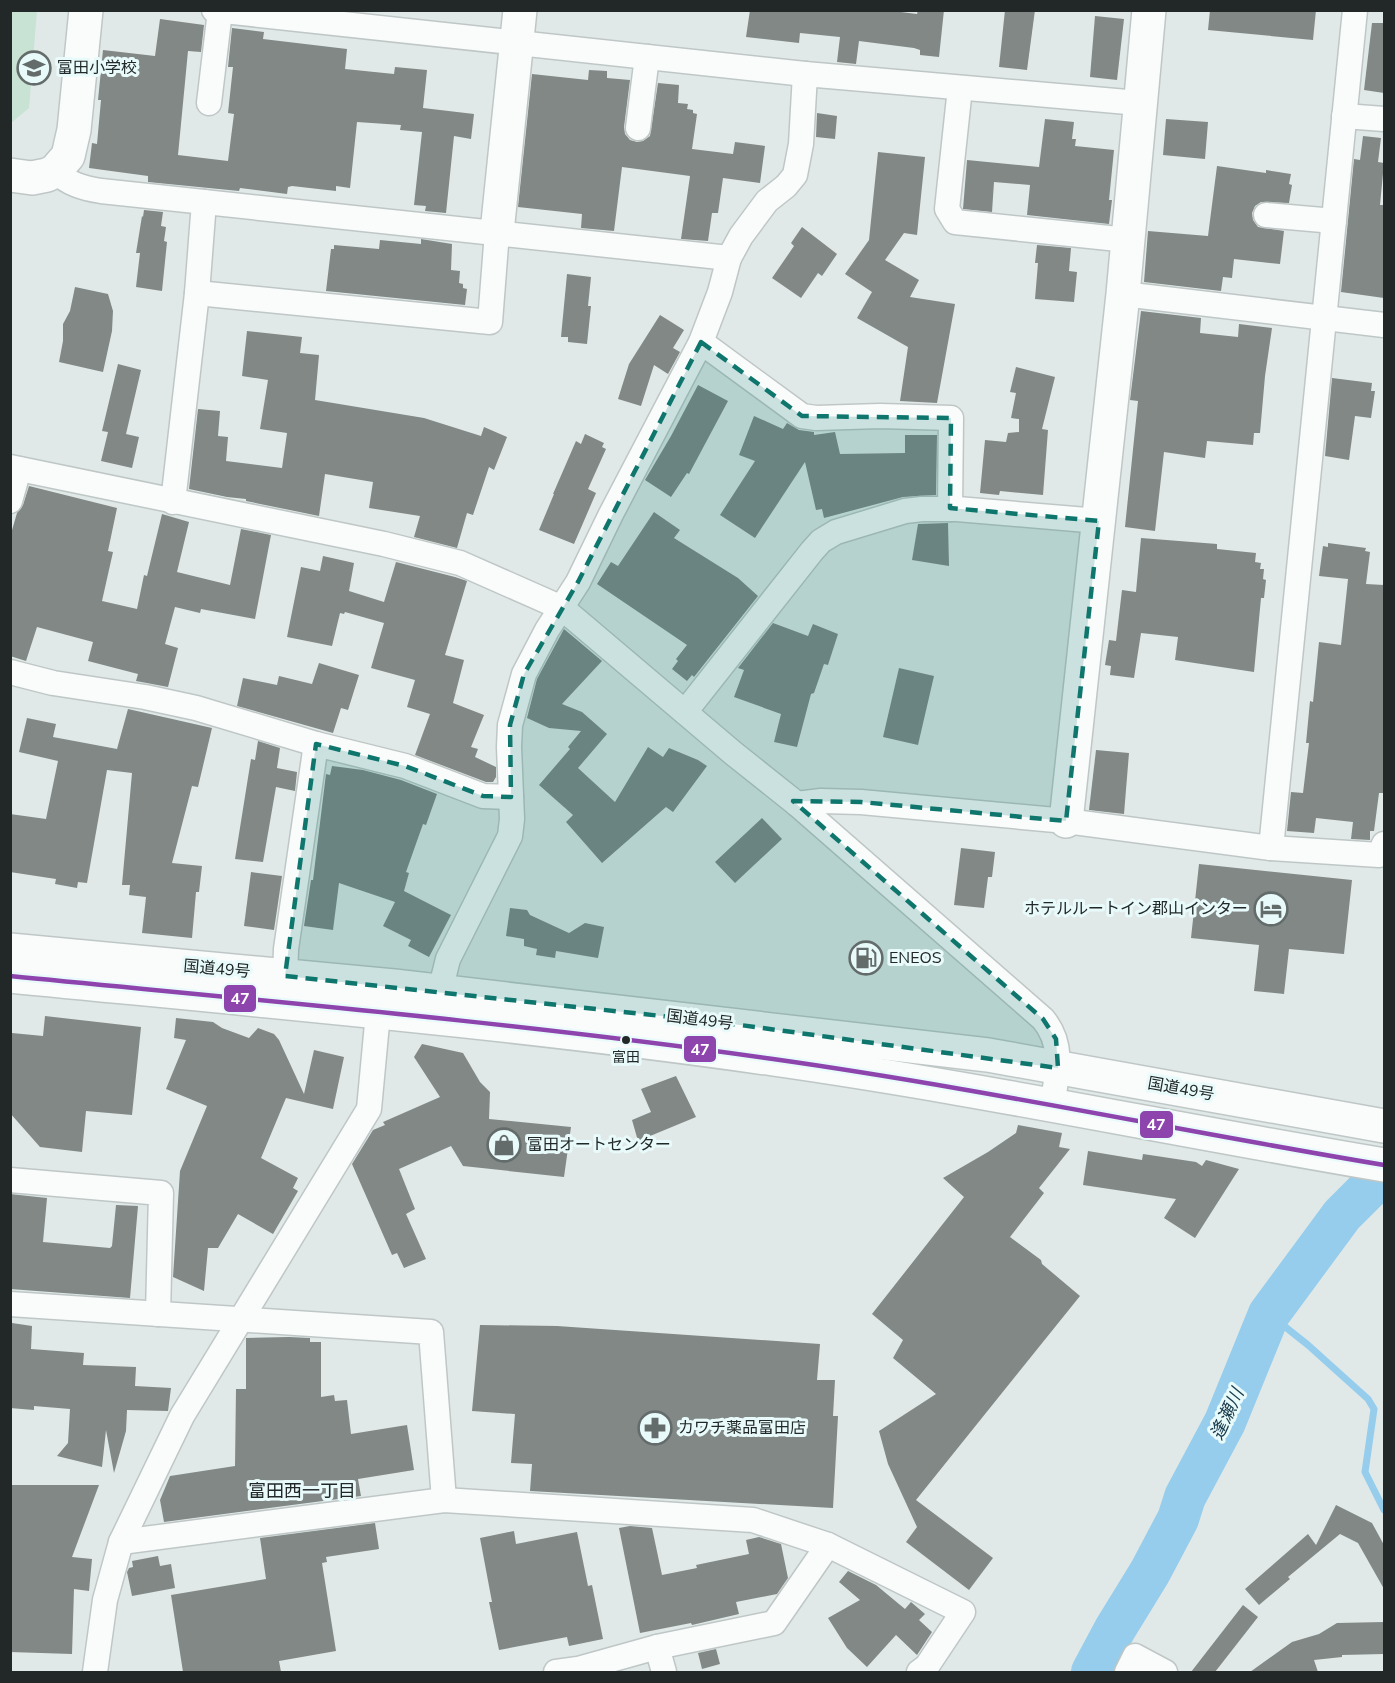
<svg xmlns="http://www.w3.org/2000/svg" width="1395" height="1683" font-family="'Nunito Sans','Noto Sans JP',sans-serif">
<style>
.green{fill:#c8e3d3}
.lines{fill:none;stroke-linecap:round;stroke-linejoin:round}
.stream{stroke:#96cdec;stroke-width:7}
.river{stroke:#96cdec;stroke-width:42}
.building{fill:#818886}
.street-casing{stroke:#bfc7c6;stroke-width:27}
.secondary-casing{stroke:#bfc7c6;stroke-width:36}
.highway-casing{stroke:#bfc7c6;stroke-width:36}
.street{stroke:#fafcfc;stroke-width:24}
.secondary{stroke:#fafcfc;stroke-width:33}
.highway{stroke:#fafcfc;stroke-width:33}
.bus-1-casing{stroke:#e9fafa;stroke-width:9}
.bus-1{stroke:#8e44ad;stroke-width:4.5}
.marked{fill:#0f766e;fill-opacity:0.2;stroke:#0f766e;stroke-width:4.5;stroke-dasharray:12 8;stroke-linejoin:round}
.bus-dot{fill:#222828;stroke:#e9fafa;stroke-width:2}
.labels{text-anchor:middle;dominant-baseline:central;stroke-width:6;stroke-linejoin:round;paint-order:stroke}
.bus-label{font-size:14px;fill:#222828;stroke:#e9fafa}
.poi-label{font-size:16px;fill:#222828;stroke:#e9fafa;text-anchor:start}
.street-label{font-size:16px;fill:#222828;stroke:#e9fafa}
.water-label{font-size:18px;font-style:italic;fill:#16384a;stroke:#e9fafa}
.neighbourhood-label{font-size:18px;fill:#222828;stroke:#e9fafa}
.line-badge{stroke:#e9fafa;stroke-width:2}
.badge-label{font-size:16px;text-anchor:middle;font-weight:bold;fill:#fff}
</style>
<rect width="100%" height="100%" fill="#e0e9e8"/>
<polygon class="green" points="11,10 37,11 29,108 11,123"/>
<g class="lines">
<polyline class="stream" points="1269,1314 1308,1345 1368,1399 1374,1409 1365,1472 1384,1510"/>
<polyline class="river" points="1092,1672 1115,1629 1150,1572 1178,1519 1185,1497 1225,1422 1269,1314 1342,1215 1384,1173"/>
</g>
<g class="building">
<polygon points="750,10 885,10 917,14 918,10 944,10 939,57 920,55 920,50 914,48 859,41 856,64 837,62 840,37 800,33 799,43 746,37"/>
<polygon points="1005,10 1035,10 1027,70 999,67"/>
<polygon points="1210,10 1316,10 1313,40 1208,30"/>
<polygon points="1095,16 1124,19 1117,80 1090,77"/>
<polygon points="160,19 204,25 201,52 188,51 178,155 228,161 234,114 228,113 233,67 228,67 232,28 264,32 263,39 347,49 345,69 394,74 395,67 427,70 423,108 474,114 471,139 454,136 446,213 425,211 426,206 414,205 422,132 400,130 401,125 357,122 350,188 336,186 336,191 292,186 288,187 287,194 240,188 239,191 148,182 148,176 89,168 92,143 97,144 101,100 98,100 103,50 155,56"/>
<polygon points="1372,23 1384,23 1384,93 1364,90"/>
<polygon points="589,70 607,71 607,78 630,80 624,127 625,134 630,140 637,142 643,141 650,136 658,83 679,85 678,103 688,104 687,109 693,110 693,113 697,114 692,149 733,154 735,142 765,146 760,183 723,178 718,213 712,213 708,241 681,239 690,176 622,167 614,231 581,228 582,214 518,207 532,74 588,80"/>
<polygon points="817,113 837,116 835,139 816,137"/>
<polygon points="1045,119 1074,122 1072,139 1076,139 1075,146 1114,150 1109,200 1112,200 1109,224 1027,215 1030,185 994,182 992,212 963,209 967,160 1039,167"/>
<polygon points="1166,119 1208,122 1205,159 1163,155"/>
<polygon points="1363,136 1381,138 1378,162 1384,163 1380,205 1384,205 1384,298 1341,292 1354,159 1360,160"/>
<polygon points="878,152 925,157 917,235 904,233 885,260 919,280 910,297 955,304 937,403 900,401 908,347 857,318 872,292 845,274 869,240"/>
<polygon points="1217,166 1266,173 1266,170 1291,174 1289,184 1292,185 1289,203 1261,202 1255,206 1252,213 1253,220 1258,227 1284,231 1280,264 1234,259 1232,278 1223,277 1221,291 1144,282 1148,231 1208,236"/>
<polygon points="144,210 163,212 161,226 166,227 164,241 167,242 162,291 136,287 140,253 136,253 142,216 143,217"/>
<polygon points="802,227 837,254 822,276 818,273 801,298 772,278 794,246 791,243"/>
<polygon points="421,239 452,244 451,270 460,271 459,283 463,284 463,288 467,289 465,305 326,291 331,249 334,249 334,245 379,249 380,240 421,244"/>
<polygon points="1037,245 1071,248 1069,271 1077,272 1074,302 1035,299 1038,263 1035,263"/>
<polygon points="567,274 591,277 588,306 591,306 587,344 568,342 568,337 561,337"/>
<polygon points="75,287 108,294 113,311 112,331 103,372 59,362 63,341 63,324 70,311"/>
<polygon points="1141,311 1201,318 1200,333 1238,337 1239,324 1272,328 1265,376 1260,433 1254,433 1253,445 1207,441 1205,458 1164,452 1155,531 1125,527 1138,401 1130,400"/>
<polygon points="660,315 684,330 673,348 680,352 668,374 654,365 641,406 618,399 629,364"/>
<polygon points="247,331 302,337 300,353 319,355 315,400 424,418 481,436 484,427 507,437 494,470 489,467 473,515 467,513 457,548 414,537 420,516 369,508 373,482 325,474 319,516 246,501 246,499 227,497 189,489 198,409 220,411 218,436 228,437 226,461 282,468 287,433 260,429 268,380 242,376"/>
<polygon points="118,364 141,370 126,434 139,437 132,468 101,461 108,432 102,431"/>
<polygon points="1016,367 1055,377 1042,429 1048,430 1043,495 1000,491 999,495 980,493 985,440 1006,442 1008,433 1019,432 1019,419 1011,418 1016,393 1010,392"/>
<polygon points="1332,378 1372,383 1371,391 1375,391 1371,418 1355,416 1349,460 1325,456"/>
<polygon points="698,385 728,401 689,474 687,473 671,497 645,480 671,436"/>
<polygon points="754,416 783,429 787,423 799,430 814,432 814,435 835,432 840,454 905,453 905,435 937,435 936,495 903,497 824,518 822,509 816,510 805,462 755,538 720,515 755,461 739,455"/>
<polygon points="585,434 604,443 602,447 606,449 588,489 596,493 574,544 539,530 554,494 553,494 576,441 581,444"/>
<polygon points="29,486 117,508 108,551 113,552 102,601 137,609 144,575 147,576 162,514 189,522 177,572 230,585 241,529 271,535 255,619 201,609 200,613 175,607 165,644 178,648 168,687 136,681 138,674 88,661 93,642 37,627 26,661 10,656 10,537 17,513 23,505"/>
<polygon points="654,512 680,530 674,538 738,578 758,596 694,677 692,675 687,681 672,669 678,661 676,659 687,645 597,584 611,562 618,566"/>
<polygon points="948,523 949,566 912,560 918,524"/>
<polygon points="1141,538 1217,544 1217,549 1256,553 1255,562 1261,563 1260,569 1264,569 1263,579 1266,580 1264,598 1261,598 1254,672 1175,660 1178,637 1141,633 1134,678 1110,675 1111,666 1105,665 1109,640 1116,641 1122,590 1136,592"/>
<polygon points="1328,543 1366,548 1365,551 1370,552 1366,584 1384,585 1384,793 1379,793 1374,831 1370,831 1370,840 1351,839 1353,822 1316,818 1314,833 1287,831 1291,792 1303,793 1309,743 1306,743 1310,701 1313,702 1319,642 1341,645 1348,579 1319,576 1323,546 1328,547"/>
<polygon points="323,556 354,563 349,591 384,602 396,562 455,577 467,581 445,655 464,660 453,703 484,715 471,747 478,749 475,757 496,767 496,777 493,782 486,782 415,755 430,714 407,707 415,680 371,668 384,623 345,612 344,614 340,613 332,646 287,637 301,567 320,571"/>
<polygon points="773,623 808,636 813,624 838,634 828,665 824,664 814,693 811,694 797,747 774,742 781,714 734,697 744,670 738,668"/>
<polygon points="564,629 602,661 562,704 582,712 607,734 578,768 615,802 648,747 663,757 669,748 698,760 707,766 673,812 666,807 602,863 566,822 573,815 539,785 570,749 568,747 581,731 549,728 527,718 537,679"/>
<polygon points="319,663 359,675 348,710 341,708 333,733 237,706 243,678 277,685 279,676 312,684"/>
<polygon points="899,668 934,676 918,745 883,737"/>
<polygon points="128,709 212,728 198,787 192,786 172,863 202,866 199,892 196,892 192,938 142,933 146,897 129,895 130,885 122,885 132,773 107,770 87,883 78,882 77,888 55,884 56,879 10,872 10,814 46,819 58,761 19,752 27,718 56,724 53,737 117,749"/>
<polygon points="258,741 280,748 277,768 297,772 295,791 276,787 263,862 235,859 251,759 255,760"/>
<polygon points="1096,750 1129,753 1124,814 1089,810"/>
<polygon points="332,766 363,770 401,780 437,794 426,825 423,824 406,872 409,873 404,891 451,915 429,957 408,946 411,940 383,926 395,902 339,883 333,930 304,926 311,880 313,880 326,774 330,775"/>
<polygon points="762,818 782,839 735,883 715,862"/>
<polygon points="961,848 995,852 992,877 988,877 984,908 954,905"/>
<polygon points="1199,864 1352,880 1344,954 1289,949 1284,994 1254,991 1259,945 1191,938"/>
<polygon points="251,872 282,876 274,930 244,926"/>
<polygon points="510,908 527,910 530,915 569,933 585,923 604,927 598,958 556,951 555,958 536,955 537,949 524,946 524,939 506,936"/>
<polygon points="45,1016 141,1027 132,1115 86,1111 82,1152 40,1147 10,1113 12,1033 43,1036"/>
<polygon points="176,1018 213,1022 222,1028 249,1038 258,1028 274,1034 279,1040 304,1094 314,1050 344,1057 333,1109 286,1098 261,1158 298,1178 293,1188 298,1191 273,1234 238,1214 218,1248 208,1248 204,1291 173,1277 180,1171 207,1106 166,1089 186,1040 174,1038"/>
<polygon points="422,1044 463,1053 480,1082 490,1092 489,1119 571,1127 564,1177 463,1166 451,1146 399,1169 415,1209 406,1214 426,1259 404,1268 397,1253 392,1255 352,1164 373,1130 385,1125 383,1122 440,1097 414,1057"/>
<polygon points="676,1076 696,1117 638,1141 632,1120 651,1112 641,1089"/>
<polygon points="1018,1125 1062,1133 1059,1147 1070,1149 1039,1188 1044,1193 1010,1237 1041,1260 1042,1264 1080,1296 916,1500 993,1558 969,1590 906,1542 917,1527 888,1464 879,1431 936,1394 893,1358 903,1340 872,1314 964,1197 943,1178 988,1152 1016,1133"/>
<polygon points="1088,1151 1142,1160 1143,1154 1196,1162 1202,1166 1206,1160 1239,1169 1195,1238 1164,1218 1176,1199 1083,1185"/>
<polygon points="10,1194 47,1198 43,1242 110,1248 112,1246 116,1205 138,1206 130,1298 10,1289"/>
<polygon points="12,1323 32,1326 31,1349 84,1353 83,1365 136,1367 135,1386 171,1388 168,1411 127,1410 126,1431 114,1473 106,1430 102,1467 57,1456 68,1443 70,1409 34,1406 34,1410 10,1408 10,1330"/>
<polygon points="480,1325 557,1326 820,1344 817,1380 835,1380 833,1416 838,1416 833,1508 530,1491 532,1464 511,1463 515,1414 472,1411"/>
<polygon points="289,1337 310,1338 310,1342 321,1342 321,1397 334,1395 335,1401 347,1400 351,1434 407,1425 414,1470 358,1479 361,1496 164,1522 160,1500 170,1476 235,1466 236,1389 246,1389 246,1338"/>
<polygon points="10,1485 99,1485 72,1557 92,1559 89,1591 74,1589 72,1654 10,1652"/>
<polygon points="1336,1505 1372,1523 1384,1545 1384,1589 1358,1543 1340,1534 1288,1577 1290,1579 1259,1605 1245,1589 1308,1534 1316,1545"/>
<polygon points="375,1523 379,1549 326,1557 327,1562 322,1563 336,1651 279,1661 281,1672 183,1672 171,1595 266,1579 260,1538"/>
<polygon points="630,1526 652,1528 662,1575 697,1568 696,1565 749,1554 746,1540 759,1537 781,1544 788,1578 777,1594 736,1602 739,1614 692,1625 691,1623 640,1633 619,1528"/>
<polygon points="514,1531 516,1544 577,1532 588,1586 592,1585 603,1639 569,1646 567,1637 499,1650 489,1602 492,1602 480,1538"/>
<polygon points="158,1556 160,1566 171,1564 175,1588 132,1596 127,1572 129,1568 133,1567 132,1561"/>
<polygon points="848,1571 876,1585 905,1609 911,1602 925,1614 919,1620 932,1632 917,1655 896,1635 867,1667 847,1648 828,1618 860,1600 839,1582"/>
<polygon points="1243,1605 1258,1617 1215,1672 1191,1672"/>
<polygon points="1384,1622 1384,1654 1342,1655 1342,1657 1314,1660 1318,1672 1250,1672 1292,1642 1319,1634 1337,1623"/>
<polygon points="716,1649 720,1664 702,1669 698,1653"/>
</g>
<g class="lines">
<defs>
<g id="street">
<polyline points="214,10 805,74"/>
<polyline points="960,88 947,209 955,222 1128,240"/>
<polyline points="209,103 220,11"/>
<polyline points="1344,116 1384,119"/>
<polyline points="638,128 647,57"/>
<path d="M55 171C69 184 82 188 101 191L729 258"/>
<polyline points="1266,215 1334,221"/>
<polyline points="197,293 490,322 497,232"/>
<polyline points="1123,294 1384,325"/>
<polyline points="701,342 802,416 816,418 880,416 951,418 950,509"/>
<path d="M10 467 384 544 460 563 562 608 733 753 797 804 1043 1019C1065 1045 1057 1075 1052 1106"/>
<polyline points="10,501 19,469"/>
<polyline points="173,502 197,293 204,202"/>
<polyline points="10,672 53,683 145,697 196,708 316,744 405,766 483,796 511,797"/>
<polyline points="685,712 812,551 821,541 836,532 905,511 922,509 957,509 1099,521"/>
<polyline points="797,804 821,801 861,802 1066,821 1271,848 1379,855 1384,844"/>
<polyline points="1271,848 1355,10"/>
<polyline points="285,976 286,949 316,744"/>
<polyline points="440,991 448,959 510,836 512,819 509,747 510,725 524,674 547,630 578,582 611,514 701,342 720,292 729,258 741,236 767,201 786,186 795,175 801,144 805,74 1139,103"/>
<polyline points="10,1180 161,1193 158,1314"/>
<polyline points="10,1304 431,1332 444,1500"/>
<polyline points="121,1542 444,1500 753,1520 828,1545 963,1612 927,1666 919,1672"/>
<polyline points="657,1647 664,1672"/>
<polyline points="95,1672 105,1600 121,1542 182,1416 369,1109 378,1013"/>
<polyline points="556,1672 578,1669 657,1647 774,1623 828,1545"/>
<polyline points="1127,1672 1135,1656 1165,1672"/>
</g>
<g id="secondary">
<polyline points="10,175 32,178 47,175 55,171 68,156 74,130 86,10"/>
<polyline points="497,232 520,10"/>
<polyline points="1066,821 1123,294 1149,10"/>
</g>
<g id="highway">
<polyline points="10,950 394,986 988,1055 1384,1126"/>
<path d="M10 976C265 1001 520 1023 773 1059 978 1088 1180 1131 1384 1165"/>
</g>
</defs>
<use href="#street" class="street-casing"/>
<use href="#secondary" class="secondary-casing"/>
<use href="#highway" class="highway-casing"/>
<use href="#street" class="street"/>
<use href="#secondary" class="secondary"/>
<use href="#highway" class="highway"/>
<defs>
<path id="bus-1" d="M10 976C265 1001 520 1023 773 1059 978 1088 1180 1131 1384 1165"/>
</defs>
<use href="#bus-1" class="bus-1-casing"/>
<use href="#bus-1" class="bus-1"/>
</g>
<path class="marked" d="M701 342 802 416 951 418 950 508 1099 521 1066 821 861 802 793 801 1043 1019 1056 1039 1058 1068 718 1022 285 976 316 744 405 766 483 796 511 797 510 725 524 674 578 582Z"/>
<defs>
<symbol id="school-ring" viewBox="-11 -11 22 22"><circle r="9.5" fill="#e9fafa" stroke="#646c6b" stroke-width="1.5"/><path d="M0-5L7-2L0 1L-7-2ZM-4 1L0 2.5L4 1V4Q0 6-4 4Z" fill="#646c6b"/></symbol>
<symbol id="hotel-ring" viewBox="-11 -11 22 22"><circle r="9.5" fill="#e9fafa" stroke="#646c6b" stroke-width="1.5"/><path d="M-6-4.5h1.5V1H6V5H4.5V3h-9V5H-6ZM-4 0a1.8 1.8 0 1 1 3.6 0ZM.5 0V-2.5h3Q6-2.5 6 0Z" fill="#646c6b"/></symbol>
<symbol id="fuel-ring" viewBox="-11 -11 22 22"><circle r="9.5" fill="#e9fafa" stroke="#646c6b" stroke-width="1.5"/><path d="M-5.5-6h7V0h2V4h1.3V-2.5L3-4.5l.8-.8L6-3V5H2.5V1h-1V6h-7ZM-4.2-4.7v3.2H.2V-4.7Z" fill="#646c6b"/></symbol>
<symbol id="shop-ring" viewBox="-11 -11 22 22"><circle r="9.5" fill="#e9fafa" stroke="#646c6b" stroke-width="1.5"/><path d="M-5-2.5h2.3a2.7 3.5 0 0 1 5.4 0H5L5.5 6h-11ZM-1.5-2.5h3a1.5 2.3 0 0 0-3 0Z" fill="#646c6b"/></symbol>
<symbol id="pharmacy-ring" viewBox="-11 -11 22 22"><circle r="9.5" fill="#e9fafa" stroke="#646c6b" stroke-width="1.5"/><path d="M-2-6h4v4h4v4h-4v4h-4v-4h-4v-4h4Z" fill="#646c6b"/></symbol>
</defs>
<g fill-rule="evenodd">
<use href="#school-ring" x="15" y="49" width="38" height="38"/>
<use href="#hotel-ring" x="1252" y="890" width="38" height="38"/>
<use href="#fuel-ring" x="847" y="939" width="38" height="38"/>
<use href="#shop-ring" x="485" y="1126" width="38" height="38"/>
<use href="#pharmacy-ring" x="636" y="1409" width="38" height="38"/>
</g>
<circle class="bus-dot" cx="626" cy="1040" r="5"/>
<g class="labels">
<g class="bus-label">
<text x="626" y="1057">富田</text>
</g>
<g class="poi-label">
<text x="57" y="68">富田小学校</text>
<text x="1248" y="909" text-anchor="end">ホテルルートイン郡山インター</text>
<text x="889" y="958">ENEOS</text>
<text x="527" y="1145">富田オートセンター</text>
<text x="678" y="1428">カワチ薬品富田店</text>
</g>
<g class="street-label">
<text transform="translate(217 969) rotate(5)">国道49号</text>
<text transform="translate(700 1020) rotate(7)">国道49号</text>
<text transform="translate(1181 1089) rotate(10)">国道49号</text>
</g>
<g class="water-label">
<text transform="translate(1227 1414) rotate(-65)">逢瀬川</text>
</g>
<g class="neighbourhood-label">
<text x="302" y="1491">富田西一丁目</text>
</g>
</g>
<g class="line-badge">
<rect x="223" y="984" width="34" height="29" rx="6" fill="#8e44ad"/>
<rect x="683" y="1035" width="34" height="28" rx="6" fill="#8e44ad"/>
<rect x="1139" y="1110" width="35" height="29" rx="6" fill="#8e44ad"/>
</g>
<g class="badge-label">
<text x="240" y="1004">47</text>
<text x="700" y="1055">47</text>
<text x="1156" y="1130">47</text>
</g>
<rect width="1395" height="1683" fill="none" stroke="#222828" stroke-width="24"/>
</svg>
